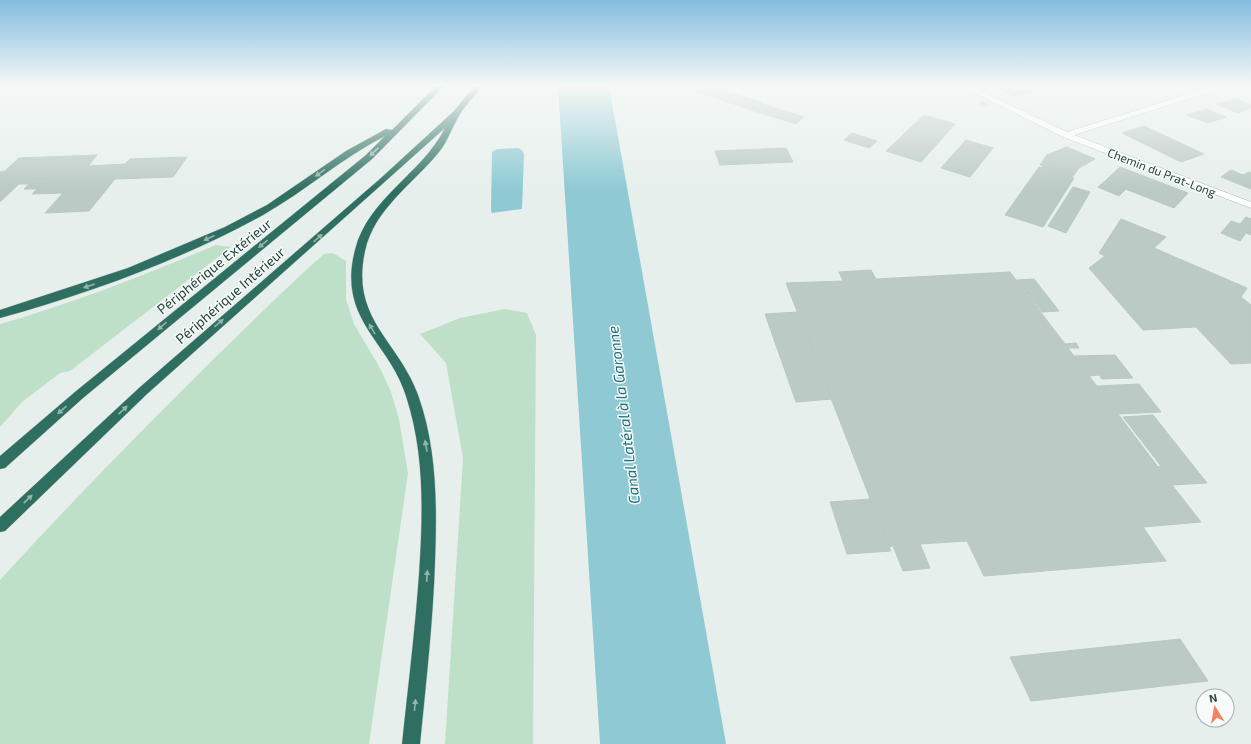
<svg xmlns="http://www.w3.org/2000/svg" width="1251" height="744" font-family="'Exo 2',sans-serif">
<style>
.green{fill:#bfe0c8}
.water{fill:#8ec9d4}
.building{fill:#bbcac4;stroke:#b8c9c2}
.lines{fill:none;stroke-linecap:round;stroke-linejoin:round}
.minor-casing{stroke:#a8b8b2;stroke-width:1}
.motorway-casing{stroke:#c2cac8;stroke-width:1}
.minor{fill:#fff;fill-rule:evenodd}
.motorway{fill:#2f6f62;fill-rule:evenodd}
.oneway{fill:#93b5ae}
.labels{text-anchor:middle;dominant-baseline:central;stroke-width:3;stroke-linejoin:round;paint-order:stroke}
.far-street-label{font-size:12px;fill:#24423a;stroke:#f7fbf9}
.street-label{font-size:14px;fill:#24423a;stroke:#f7fbf9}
.water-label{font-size:15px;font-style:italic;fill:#1c6f80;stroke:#f7fbf9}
</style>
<rect width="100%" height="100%" fill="#e6efeb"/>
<g class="green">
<path d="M216 245 231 247 70 371 60 373 22 402 0 427V324C74 303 145 275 216 245Z"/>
<path d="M333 253 346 261V299L354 324 380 368 391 392 399 419 408 473 369 744H0V580C98 473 200 370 306 270L324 254Z"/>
<polygon points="505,309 527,313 536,335 533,744 445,744 463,458 446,363 420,334 460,318"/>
</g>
<g class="water">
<polygon points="558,86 609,86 726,744 600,744"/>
<polygon points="518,148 522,150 524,154 522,209 492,213 491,211 492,152 497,149"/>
</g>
<g class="building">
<polygon points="695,86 709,86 761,102 751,110 689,89"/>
<polygon points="1004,86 1020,86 1032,91 1013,96 996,87"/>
<polygon points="1102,86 1125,86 1111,90"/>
<polygon points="1237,99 1251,105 1251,108 1238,113 1216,104"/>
<polygon points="982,101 989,105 986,107 978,105"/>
<polygon points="760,103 804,117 796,124 751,110"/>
<polygon points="1207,109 1226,117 1208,123 1186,115"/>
<polygon points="924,115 955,124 921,162 886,151"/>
<polygon points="1144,126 1204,154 1181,162 1122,133"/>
<polygon points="852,133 877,141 869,148 844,140"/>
<polygon points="966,140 993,148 970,177 941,168"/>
<polygon points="1067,147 1095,159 1079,168 1074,175 1040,165 1047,155"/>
<polygon points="786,148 793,162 720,165 715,151"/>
<polygon points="97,155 88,166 125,164 130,159 187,157 173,177 115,179 89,211 45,213 72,183 54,182 58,178 23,180 0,202 0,172 5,171 19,158"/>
<polygon points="1043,166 1073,175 1072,177 1074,178 1043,227 1005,215 1039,167 1042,168"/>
<polygon points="1120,167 1188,193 1174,208 1105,181"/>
<polygon points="1231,170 1243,175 1249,172 1251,173 1251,189 1221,177"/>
<polygon points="58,178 54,182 72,183 63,193 32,194 37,189 24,189 29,184 18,184 23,180"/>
<polygon points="1105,181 1126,189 1119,196 1098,187"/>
<polygon points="1073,187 1090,192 1066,233 1048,226"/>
<polygon points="1246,217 1251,219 1251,235 1246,233 1240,241 1221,233 1231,221 1240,224"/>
<polygon points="1121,219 1166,237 1154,248 1247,288 1241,297 1251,305 1251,363 1231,364 1196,327 1143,330 1089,268 1105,256 1099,253"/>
<polygon points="871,270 876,279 1010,272 1065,344 1076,343 1079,348 1068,348 1074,356 1115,355 1133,378 1102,379 1099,375 1089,376 1097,386 1139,384 1161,412 1118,414 1158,467 1161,466 1123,417 1153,415 1207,483 1172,485 1201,522 1143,527 1166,561 984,576 967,541 920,544 930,568 903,571 893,546 889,547 786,283 843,281 839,272"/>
<polygon points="1034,279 1059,311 1042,312 1017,280"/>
<polygon points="798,312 832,399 796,402 765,314"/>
<polygon points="870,499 891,551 847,554 830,502"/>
<polygon points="1180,639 1208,681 1031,701 1010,657"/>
</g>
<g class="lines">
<defs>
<polygon id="minor" points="961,86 970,86 1067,132 1214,86 1223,86 1223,88 1074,135 1251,202 1251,208 1063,137"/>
<g id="motorway">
<path d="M436 86H444L372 159 83 398 5 468 0 469V456L75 392 366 155 385 136C342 158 305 191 263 215 181 260 90 293 0 318V310L128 268 225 227 267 205 346 151 386 129 392 130Z"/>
<path d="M475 86H482C475 96 466 104 460 114 452 127 448 141 439 152 413 184 374 209 365 251 350 319 398 340 418 395 437 448 437 505 435 561 433 622 426 683 420 744H402C408 688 415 631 419 575 423 515 425 454 406 396 389 341 337 320 355 250 368 198 422 174 445 128L147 394 5 531 0 532V517L139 388 381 178 453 112Z"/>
</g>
</defs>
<use href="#minor" class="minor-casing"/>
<use href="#motorway" class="motorway-casing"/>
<use href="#minor" class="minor"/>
<use href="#motorway" class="motorway"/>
</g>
<defs><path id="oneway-solid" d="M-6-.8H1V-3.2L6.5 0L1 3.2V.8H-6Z"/></defs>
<g class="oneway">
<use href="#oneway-solid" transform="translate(374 152) rotate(136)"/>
<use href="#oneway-solid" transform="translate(320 173) rotate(144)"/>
<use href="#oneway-solid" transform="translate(209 238) rotate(155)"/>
<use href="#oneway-solid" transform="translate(318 238) rotate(-41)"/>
<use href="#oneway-solid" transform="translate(263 244) rotate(141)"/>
<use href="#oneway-solid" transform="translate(89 286) rotate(161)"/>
<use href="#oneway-solid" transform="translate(219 323) rotate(-41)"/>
<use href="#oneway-solid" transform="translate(162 326) rotate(140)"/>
<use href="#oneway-solid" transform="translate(372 329) rotate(-120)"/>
<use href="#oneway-solid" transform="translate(62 410) rotate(139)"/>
<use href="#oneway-solid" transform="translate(123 410) rotate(-43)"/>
<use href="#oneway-solid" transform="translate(426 446) rotate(-100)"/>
<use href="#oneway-solid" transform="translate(28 499) rotate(-43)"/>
<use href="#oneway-solid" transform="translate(427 576) rotate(-87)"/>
<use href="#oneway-solid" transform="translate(415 705) rotate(-84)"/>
</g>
<linearGradient id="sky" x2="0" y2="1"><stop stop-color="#84bce0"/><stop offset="0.45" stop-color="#f4f8f6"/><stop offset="1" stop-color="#f4f8f6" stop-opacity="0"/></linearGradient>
<rect width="1251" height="190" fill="url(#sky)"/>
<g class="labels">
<g class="far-street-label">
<text transform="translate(1162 172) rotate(21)">Chemin du Prat-Long</text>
</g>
<g class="street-label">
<text transform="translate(214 266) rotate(-39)">Périphérique Extérieur</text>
<text transform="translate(230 295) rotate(-41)">Périphérique Intérieur</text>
</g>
<g class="water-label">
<text transform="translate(623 415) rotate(-97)">Canal Latéral à la Garonne</text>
</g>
</g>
<g transform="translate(1215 708) rotate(349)"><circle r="19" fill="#f7fbf9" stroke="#a3b1ad"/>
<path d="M0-3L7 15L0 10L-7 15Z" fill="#f4845f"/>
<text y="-6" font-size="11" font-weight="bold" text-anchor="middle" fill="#24423a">N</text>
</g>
</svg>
